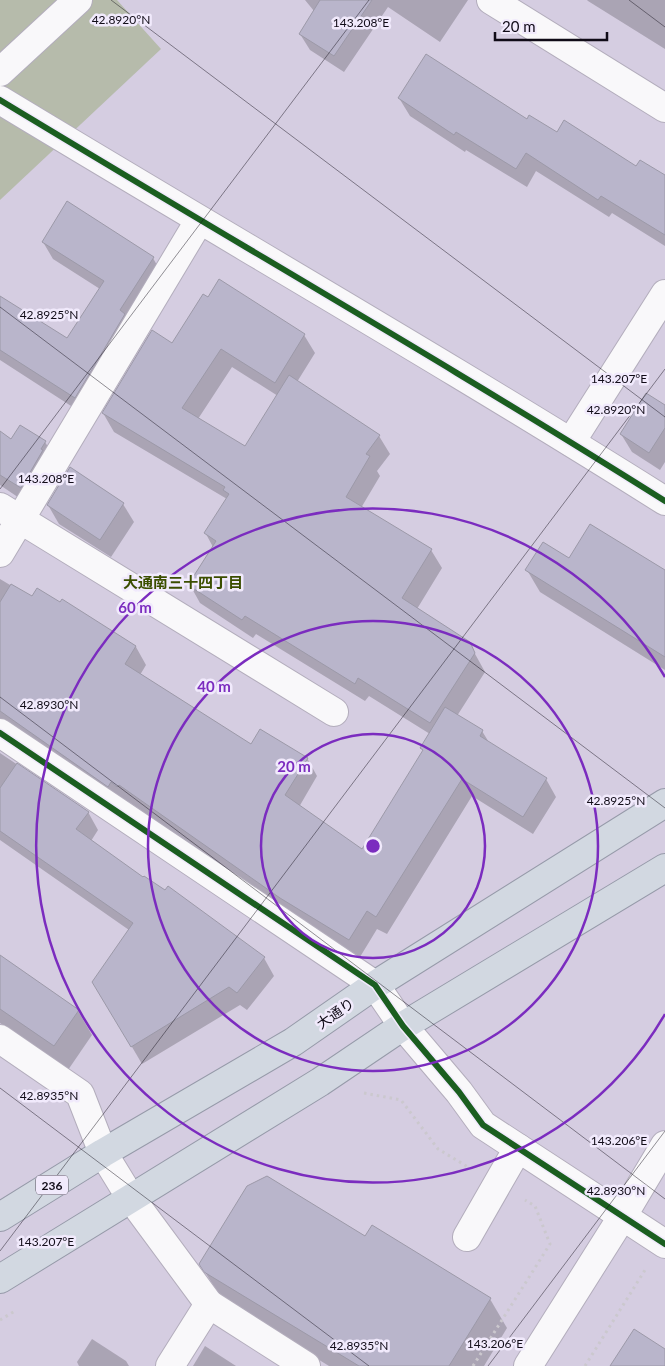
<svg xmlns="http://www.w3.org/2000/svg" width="665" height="1366" font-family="Lato,'Noto Sans JP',sans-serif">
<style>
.green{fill:#b6bbab}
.shadow{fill:#0003;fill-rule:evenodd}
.building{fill:#b9b5cb;stroke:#9c99a8}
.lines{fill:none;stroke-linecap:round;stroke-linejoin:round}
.minor-casing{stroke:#b3adbc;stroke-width:30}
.highway-casing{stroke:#969aa9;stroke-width:30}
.path{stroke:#cbc8ce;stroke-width:3;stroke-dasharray:2.5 4;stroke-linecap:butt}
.minor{stroke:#f9f8fa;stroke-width:28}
.highway{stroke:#d2d8e1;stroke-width:28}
.cycleway-casing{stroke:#f1eafc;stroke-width:9}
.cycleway{stroke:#1b5e20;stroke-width:6}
.ticks{fill:none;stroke:#100b17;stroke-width:1;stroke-opacity:0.45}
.ring{fill:none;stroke:#7b2cbf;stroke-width:2.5}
.labels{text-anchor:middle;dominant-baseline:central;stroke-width:5;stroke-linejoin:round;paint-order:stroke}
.shield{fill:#f1eafc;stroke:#544e5c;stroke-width:1}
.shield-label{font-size:12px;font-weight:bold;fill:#100b17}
.street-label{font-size:14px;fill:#100b17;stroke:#f1eafc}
.neighbourhood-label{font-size:15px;font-weight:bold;fill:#3b4e00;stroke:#f1eafc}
.ticks-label{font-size:12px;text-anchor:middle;fill:#100b17;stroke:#f1eafc;stroke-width:5;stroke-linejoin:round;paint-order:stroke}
.centre{fill:#7b2cbf;stroke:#f1eafc;stroke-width:2.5}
.ring-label{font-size:15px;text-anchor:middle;font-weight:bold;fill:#7b2cbf;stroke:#f1eafc;stroke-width:5;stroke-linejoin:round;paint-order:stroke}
</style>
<rect width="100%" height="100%" fill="#d5cde1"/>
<polygon class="green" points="0,0 117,0 161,49 0,200"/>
<g class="shadow">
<polygon points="305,0 468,0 440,42 388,7 344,72 310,50 300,34 314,11"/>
<polygon points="587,0 665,0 665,49 588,1"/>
<polygon points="399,98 527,120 636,168 665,177 665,246 612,213 609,217 536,171 527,187 466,150 465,152 410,116"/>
<polygon points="43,242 153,258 163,276 85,415 0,360 0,297 67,340 100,289 53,259"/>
<path d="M304 335 315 353 297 382 379 436 390 454 377 471 380 476 361 508 431 550 442 568 417 609 469 643 485 672 457 716 482 731 490 744 546 779 556 797 533 834 472 796 387 934 377 929 360 957 292 915 129 802 128 804 0 726V712L11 696 0 689V579L32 598 136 647 146 665 140 675 251 745 307 758 317 776 299 807 362 851 424 751 422 748 430 734 369 696 365 701 256 634 253 638 200 603 190 585 213 547 206 534 227 499 114 432 103 413 172 344ZM232 367 278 396 246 447 198 419Z"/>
<polygon points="665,407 665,462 660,470 632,452 621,434"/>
<polygon points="0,432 12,440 45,442 56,460 31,506 0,485"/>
<polygon points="123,504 134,522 111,557 59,524 48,505"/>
<polygon points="569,560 665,572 665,670 540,592 527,570"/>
<polygon points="0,753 88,812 98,830 91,841 143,879 264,958 274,976 247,1010 240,1005 142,1064 94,982 129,930 0,840"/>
<polygon points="0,957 78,1011 92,1035 68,1070 0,1023"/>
<polygon points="366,1238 490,1299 507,1328 484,1366 329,1366 223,1301 200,1264"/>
<polygon points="92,1339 126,1361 129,1366 79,1366 77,1362"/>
<polygon points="205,1346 236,1366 193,1366"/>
</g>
<g class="building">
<polygon points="320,0 372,0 334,56 299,34"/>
<polygon points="426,54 527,119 529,115 557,132 564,120 636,166 640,160 665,175 665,235 601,196 598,200 526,153 516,169 456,132 454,135 398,98"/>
<polygon points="67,201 154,257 120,310 125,314 75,398 0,350 0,296 67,338 104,281 42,242"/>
<polygon points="219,279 305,334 275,383 221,349 182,408 245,446 289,375 380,435 366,454 370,456 346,497 432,549 402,598 470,642 475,653 430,723 358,678 355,684 245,616 242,620 188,585 216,541 204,533 229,494 223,490 225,487 102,413 152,330 172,343 203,294 208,297"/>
<polygon points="646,393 665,405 665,428 649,453 620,434"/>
<polygon points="20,425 46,441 41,449 43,450 21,488 0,475 0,431 11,439"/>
<polygon points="70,467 124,503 100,540 47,505"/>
<polygon points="590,524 665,570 665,657 525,570 543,542 569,558"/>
<polygon points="11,584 32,596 37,588 60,602 62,599 136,646 125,664 251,744 260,729 308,758 285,795 362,849 423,750 420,748 445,707 483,730 480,736 547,778 523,817 462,779 376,917 367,911 349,940 280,898 119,785 117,787 111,782 108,787 0,711 0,602"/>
<polygon points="17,763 89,812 76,829 143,877 144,876 165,890 168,886 265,957 237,993 229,987 131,1047 92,982 133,923 0,831 0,788"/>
<polygon points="0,955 79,1010 54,1046 0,1009"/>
<polygon points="267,1176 365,1236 372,1225 491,1298 449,1366 359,1366 204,1272 199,1264 247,1186"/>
<polygon points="634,1329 665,1349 665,1366 610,1366"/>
</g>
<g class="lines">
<defs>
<g id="minor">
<polyline points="491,0 665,108"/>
<polyline points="0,72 78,0"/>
<path d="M0 100C221 234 446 363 665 501"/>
<polyline points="571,442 665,294"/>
<polyline points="0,507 334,712"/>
<polyline points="0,553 199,221"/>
<polyline points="0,733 375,985 403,1026 459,1092 483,1125 665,1244"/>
<polyline points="0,1039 80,1094 103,1153 130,1197 209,1304 170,1366"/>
<polyline points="467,1237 518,1148"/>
<polyline points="209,1304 306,1366"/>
<polyline points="528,1366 622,1217 665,1145"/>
</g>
<g id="highway">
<polyline points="0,1217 103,1153 293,1042 375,985 665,803"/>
<polyline points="0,1279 320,1082 403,1026 665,868"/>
</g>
</defs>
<use href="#minor" class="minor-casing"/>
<use href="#highway" class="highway-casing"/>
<g class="path">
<polyline points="364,1093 401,1100 438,1149 468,1167"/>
<polyline points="0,1320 15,1311"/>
<polyline points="473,1366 550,1244 535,1206 525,1200"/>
<polyline points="585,1366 645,1270"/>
</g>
<use href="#minor" class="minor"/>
<use href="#highway" class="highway"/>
<defs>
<g id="cycleway">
<path d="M0 100C221 234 446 363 665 501"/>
<polyline points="0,733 375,985 403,1026 459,1092 483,1125 665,1244"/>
</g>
</defs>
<use href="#cycleway" class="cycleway-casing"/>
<use href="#cycleway" class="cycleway"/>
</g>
<path class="ticks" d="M111 0 665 417M629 0 665 27M0 307 665 808M0 489 369 0M0 697 665 1199M0 1088 369 1366M0 1251 665 369M488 1366 665 1131"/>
<g class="ring">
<circle cx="373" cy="846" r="112"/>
<circle cx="373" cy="846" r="225"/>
<path d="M665 1014A337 337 0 1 1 665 677"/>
</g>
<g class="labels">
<rect class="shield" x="36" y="1175.5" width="32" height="19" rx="4"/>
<g class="shield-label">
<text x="52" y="1185">236</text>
</g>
<g class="street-label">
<text transform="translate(335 1013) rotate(-35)">大通り</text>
</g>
<g class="neighbourhood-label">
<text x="183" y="582">大通南三十四丁目</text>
</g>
</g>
<g class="ticks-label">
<text x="121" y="24">42.8920°N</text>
<text x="361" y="27">143.208°E</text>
<text x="49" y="319">42.8925°N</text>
<text x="619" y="383">143.207°E</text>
<text x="616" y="414">42.8920°N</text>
<text x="46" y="483">143.208°E</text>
<text x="49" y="709">42.8930°N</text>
<text x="616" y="805">42.8925°N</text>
<text x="49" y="1100">42.8935°N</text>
<text x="619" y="1145">143.206°E</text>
<text x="616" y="1195">42.8930°N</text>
<text x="46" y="1246">143.207°E</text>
<text x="495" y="1348">143.206°E</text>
<text x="359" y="1350">42.8935°N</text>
</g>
<circle cx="373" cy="846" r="8" class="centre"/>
<g class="ring-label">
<text x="135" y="613">60 m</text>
<text x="214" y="692">40 m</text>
<text x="294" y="772">20 m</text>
</g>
<path d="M495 32v8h112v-8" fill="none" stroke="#100b17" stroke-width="2.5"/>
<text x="502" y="32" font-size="15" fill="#100b17" stroke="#f1eafc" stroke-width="4" paint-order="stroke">20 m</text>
</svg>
